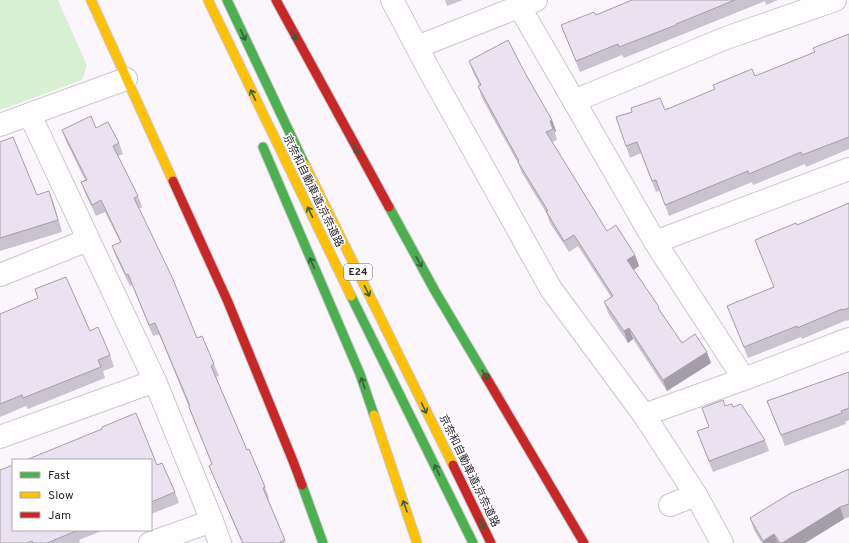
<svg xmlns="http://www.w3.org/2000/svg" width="849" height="543" font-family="Overpass,'Noto Sans JP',sans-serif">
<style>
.green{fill:#d8efd4}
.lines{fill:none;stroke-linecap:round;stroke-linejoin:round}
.street-casing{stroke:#ccc7ce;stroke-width:24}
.fast-casing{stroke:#ccc7ce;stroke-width:11}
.slow-casing{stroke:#ccc7ce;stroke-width:11}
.jam-casing{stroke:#ccc7ce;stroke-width:11}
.street{stroke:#fefefe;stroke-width:22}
.fast{stroke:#4caf50;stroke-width:9}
.slow{stroke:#ffc107;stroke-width:9}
.jam{stroke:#c62828;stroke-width:9}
.wall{fill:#c9c2cf}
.shaded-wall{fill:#a49ea9}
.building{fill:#eae2f1;stroke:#a49ea9}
.oneway{stroke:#395d3d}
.labels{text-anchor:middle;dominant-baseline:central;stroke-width:3;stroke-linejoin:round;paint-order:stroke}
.shield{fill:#fff;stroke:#6c686f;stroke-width:1}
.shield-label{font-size:10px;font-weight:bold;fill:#2d2731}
.street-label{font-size:11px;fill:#2d2731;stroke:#fff}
</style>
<rect width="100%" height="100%" fill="#faf6fb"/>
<polygon class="green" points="0,0 58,0 87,66 82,80 0,110"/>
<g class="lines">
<defs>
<g id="street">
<polyline points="392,0 429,70 551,289 644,415 696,495 722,543"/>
<polyline points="519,6 574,101 655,242 744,379"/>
<polyline points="417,47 536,0"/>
<polyline points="574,101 726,38 835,0"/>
<polyline points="30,115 155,381 212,521 220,543"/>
<polyline points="0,125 126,79"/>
<polyline points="655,242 849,169"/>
<polyline points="0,275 88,240"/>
<polyline points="644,415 744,379 849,339"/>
<polyline points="0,437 155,381"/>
<polyline points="670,505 696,495"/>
<polyline points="150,543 212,521"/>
</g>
<g id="fast">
<polyline points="227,0 305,165"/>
<polyline points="263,147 360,374 374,415"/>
<polyline points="389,207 435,291 486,377"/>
<polyline points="351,296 473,543"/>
<polyline points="302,485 323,543"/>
</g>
<g id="slow">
<polyline points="91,0 173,181"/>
<polyline points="208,0 351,296"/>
<polyline points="305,165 453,465"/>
<polyline points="374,415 417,543"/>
</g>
<g id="jam">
<polyline points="276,0 389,207"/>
<polyline points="173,181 228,302 293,461 302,485"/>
<polyline points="486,377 584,543"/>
<polyline points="453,465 491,543"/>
</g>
</defs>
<use href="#street" class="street-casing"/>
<use href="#fast" class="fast-casing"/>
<use href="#slow" class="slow-casing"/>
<use href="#jam" class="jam-casing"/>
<use href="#street" class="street"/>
<use href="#fast" class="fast"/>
<use href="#slow" class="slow"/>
<use href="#jam" class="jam"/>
</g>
<g class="wall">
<polygon points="445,0 463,0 447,6"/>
<polygon points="632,0 778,0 766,5 765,1 624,58 622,55 580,72 561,25 596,15"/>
<polygon points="849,34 849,149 806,167 805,164 753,185 752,182 669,216 660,191 656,192 641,153 630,158 616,117 665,110 755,76 815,52"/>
<polygon points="469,61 525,73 552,120 556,131 555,132 557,140 552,142 607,231 635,255 639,266 633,270 682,343 711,363 667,391 633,339 628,343 608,313 604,302 611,297 578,246 569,252 550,223 547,214 522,173 519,165 494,120 482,98 478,86 480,86 473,72"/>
<polygon points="96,128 119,143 123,154 118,156 138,196 142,207 139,209 197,338 214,364 219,376 216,377 247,450 265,487 269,498 268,499 286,543 242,543 214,477 209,466 212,465 193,418 189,407 159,334 153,336 132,285 130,286 116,257 112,246 120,242 105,212 96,216 85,193 81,182 85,180 66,141 62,130"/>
<polygon points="0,142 37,195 49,191 53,202 62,232 0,251"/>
<polygon points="849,203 849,320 847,321 847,320 802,339 801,337 748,358 727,306 774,287 755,240 797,225"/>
<polygon points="0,314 90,331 110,355 114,367 103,371 105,378 28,409 26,406 0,417"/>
<polygon points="849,372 849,420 845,422 846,424 785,446 767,401"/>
<polygon points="725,406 733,407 765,440 769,451 713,472 697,431 709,427"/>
<polygon points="151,460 157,465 175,492 179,503 151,514"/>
<polygon points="849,469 849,517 844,519 805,543 762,543 754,530 750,518"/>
<polygon points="13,530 104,530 79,540 80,542 79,543 0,543"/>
</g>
<g class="shaded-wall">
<polygon points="552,120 556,131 555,132 550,121"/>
<polygon points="49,191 53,202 62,232 58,220"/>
<polygon points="635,255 639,266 631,272 627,260"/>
<polygon points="629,328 633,339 628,343 624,331"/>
<polygon points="707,352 711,363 667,391 663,380"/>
<polygon points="840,507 844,519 805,543 782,543"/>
<polygon points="774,534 778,543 764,543 763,541"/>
</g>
<g class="building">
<polygon points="632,0 735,0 676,24 676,25 619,47 618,44 576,61 561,25 594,12 596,15"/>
<polygon points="849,34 849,137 802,155 801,152 749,174 748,171 665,205 656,180 652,181 637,142 626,146 616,117 632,112 631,108 660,98 665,110 715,89 713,85 752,69 755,76 815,52 813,48"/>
<polygon points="508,40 525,73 552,120 550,121 553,129 546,132 607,231 616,225 635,255 627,260 659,307 658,308 682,343 695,334 707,352 663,380 629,328 624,331 604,302 613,296 574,235 564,241 546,211 548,211 518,162 519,161 490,108 478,86 481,85 469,61"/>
<polygon points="91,116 96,128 108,122 119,143 113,146 138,196 134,198 172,277 197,338 202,336 214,364 211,366 247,450 249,449 265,487 263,488 285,540 280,542 280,543 243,543 209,466 212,464 189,407 190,406 155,323 149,325 128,274 126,275 112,246 121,242 101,200 92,205 81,182 87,180 62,130"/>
<polygon points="13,137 37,195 49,191 58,220 0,238 0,142"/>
<polygon points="849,203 849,308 843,310 842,309 797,328 797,326 744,347 727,306 774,287 755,240 796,223 797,225"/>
<polygon points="66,277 90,331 98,327 110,355 98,360 101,367 23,398 22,395 0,404 0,314 38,298 35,289"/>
<polygon points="849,372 849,408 841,411 842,413 781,435 767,401"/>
<polygon points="723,400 725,406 732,404 733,407 741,404 765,440 709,461 697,431 709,427 702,408"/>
<polygon points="136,413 157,465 162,463 175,492 151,502 151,460 26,460 102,429 102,427"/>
<polygon points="13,465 13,530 75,530 76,531 47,543 33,543 32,541 27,543 0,543 0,470"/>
<polygon points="849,469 849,504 840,507 782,543 780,543 774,534 763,541 750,518 791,493"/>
</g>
<defs><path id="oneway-shaft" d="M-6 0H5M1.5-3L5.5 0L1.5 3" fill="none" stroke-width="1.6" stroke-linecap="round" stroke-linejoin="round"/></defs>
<g class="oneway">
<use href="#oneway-shaft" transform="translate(243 35) rotate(65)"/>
<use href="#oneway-shaft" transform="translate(294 35) rotate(63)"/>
<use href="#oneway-shaft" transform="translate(253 95) rotate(-116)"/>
<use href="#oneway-shaft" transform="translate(356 149) rotate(61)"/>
<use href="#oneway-shaft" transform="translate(310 212) rotate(-116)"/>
<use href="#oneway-shaft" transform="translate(419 262) rotate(61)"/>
<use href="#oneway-shaft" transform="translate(312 263) rotate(-113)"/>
<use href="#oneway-shaft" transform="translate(367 291) rotate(64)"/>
<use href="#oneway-shaft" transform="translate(485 375) rotate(59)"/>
<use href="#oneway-shaft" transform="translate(363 383) rotate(-109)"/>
<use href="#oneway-shaft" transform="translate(424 408) rotate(64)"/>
<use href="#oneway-shaft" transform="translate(437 470) rotate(-116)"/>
<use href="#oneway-shaft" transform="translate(405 506) rotate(-109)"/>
<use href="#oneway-shaft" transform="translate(482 524) rotate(64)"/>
</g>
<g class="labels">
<rect class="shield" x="344" y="264" width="28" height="16" rx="3"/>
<g class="shield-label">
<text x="358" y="272">E24</text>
</g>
<g class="street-label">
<text transform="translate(313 191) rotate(64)">京奈和自動車道;京奈道路</text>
<text transform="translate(469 471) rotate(64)">京奈和自動車道;京奈道路</text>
</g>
</g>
<rect x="12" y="459" width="140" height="72" fill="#ffffff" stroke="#aba9ad"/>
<rect x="20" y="472" width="20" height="6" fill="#4caf50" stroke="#aba9ad"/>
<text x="48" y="479" font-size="12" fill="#2d2731">Fast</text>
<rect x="20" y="492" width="20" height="6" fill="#ffc107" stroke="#aba9ad"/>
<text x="48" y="499" font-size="12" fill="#2d2731">Slow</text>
<rect x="20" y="512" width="20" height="6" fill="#c62828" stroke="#aba9ad"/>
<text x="48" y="519" font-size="12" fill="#2d2731">Jam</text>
</svg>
